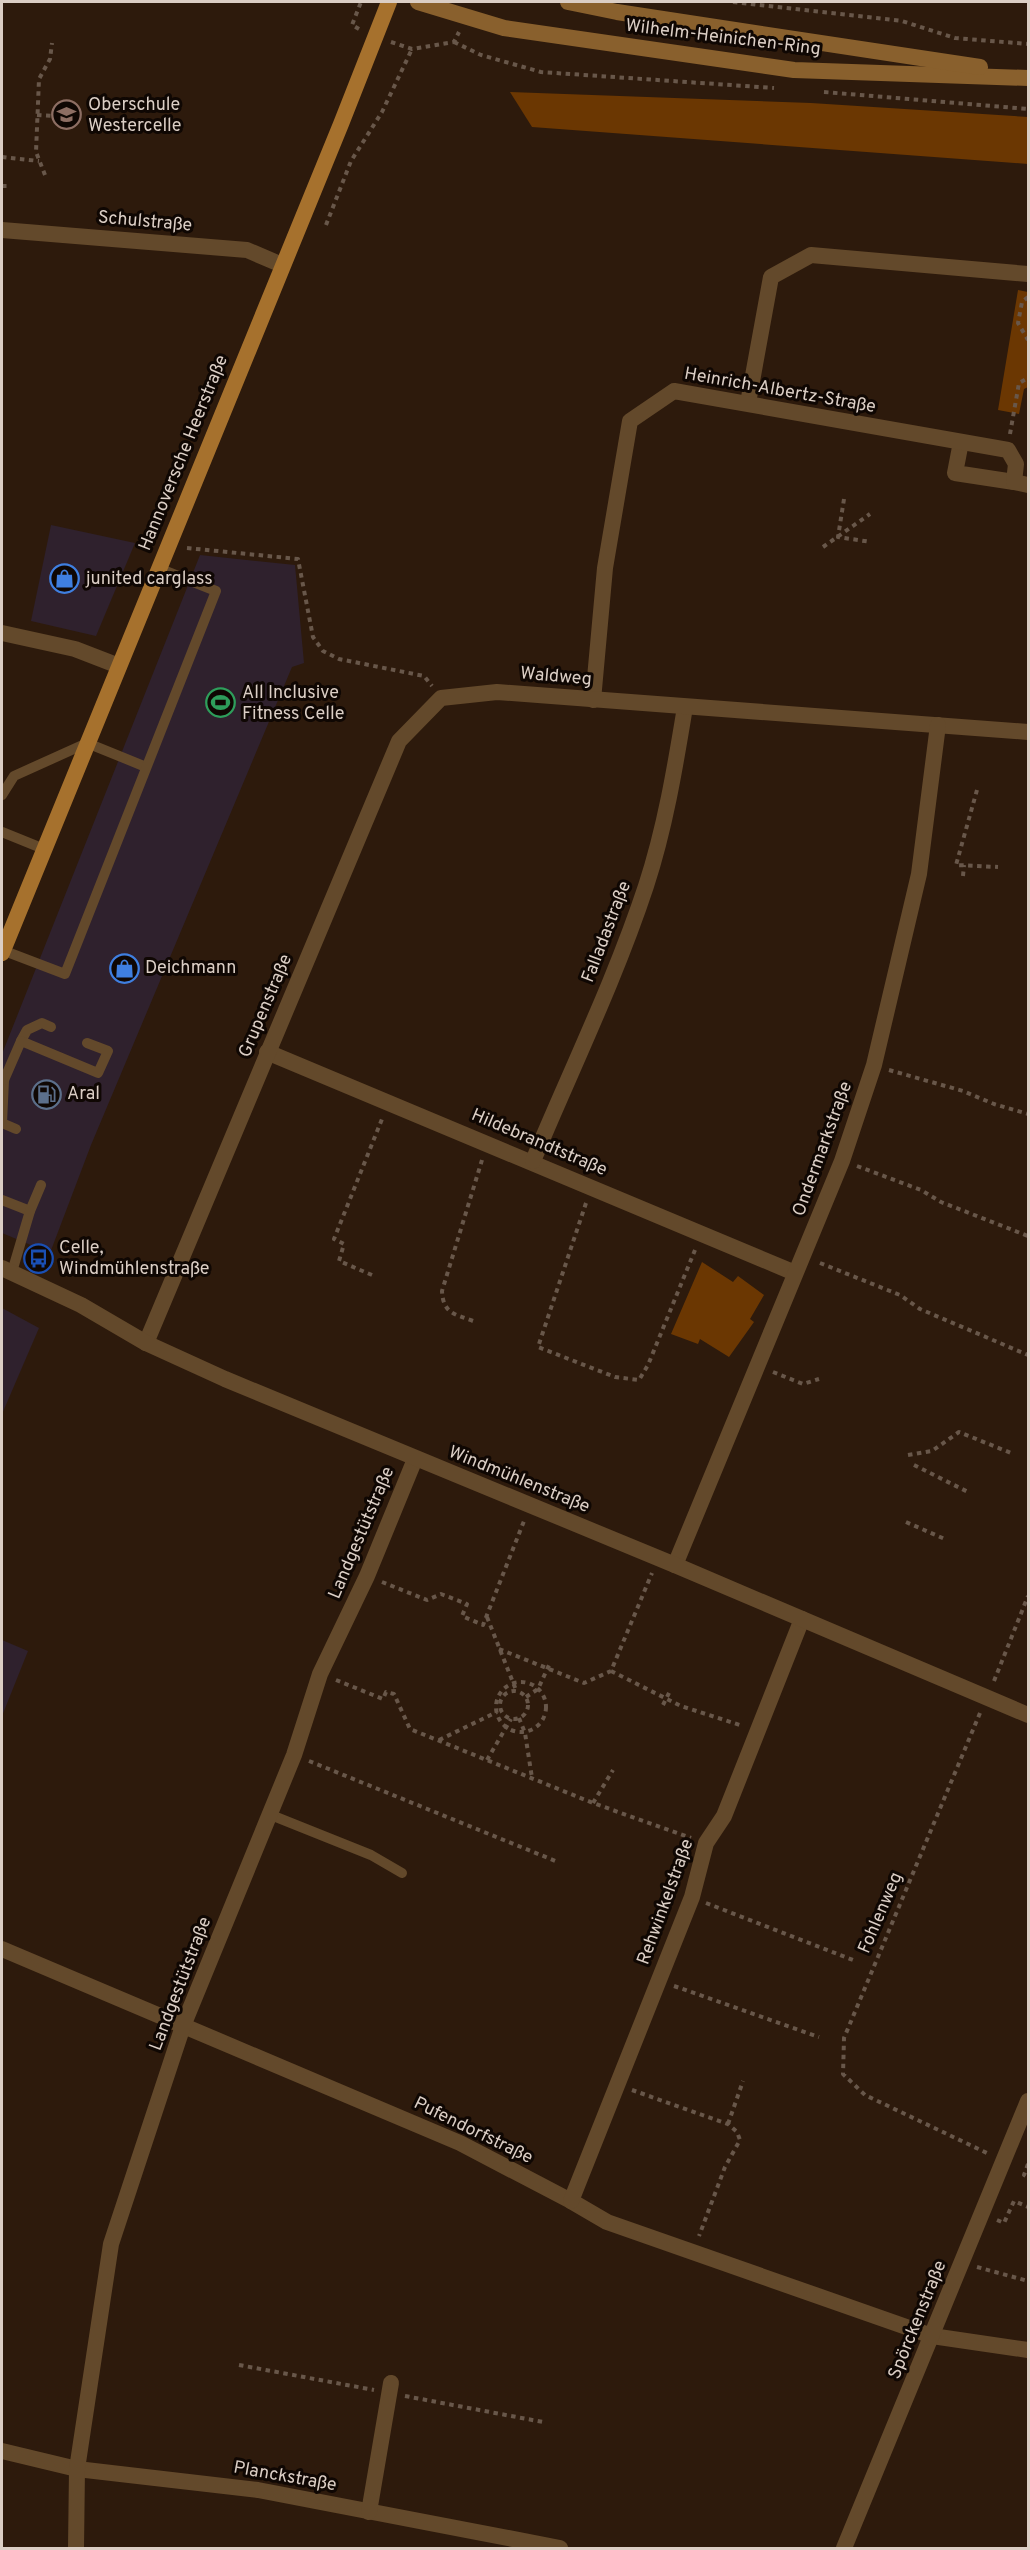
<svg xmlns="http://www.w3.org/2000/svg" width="1030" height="2550" font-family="Overpass,sans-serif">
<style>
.commercial{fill:#2f212d}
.green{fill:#6b3702}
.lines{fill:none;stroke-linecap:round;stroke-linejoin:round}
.path{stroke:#68574a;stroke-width:4;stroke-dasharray:4.5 4.5;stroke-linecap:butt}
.service{stroke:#63492b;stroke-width:10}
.minor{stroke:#63492b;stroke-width:16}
.tertiary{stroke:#63492b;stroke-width:16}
.secondary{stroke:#89602d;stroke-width:16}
.primary{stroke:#a6712d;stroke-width:16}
.labels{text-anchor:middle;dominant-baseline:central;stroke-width:6;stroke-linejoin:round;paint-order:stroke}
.street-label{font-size:18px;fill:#dbcec5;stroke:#0f0703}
.poi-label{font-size:18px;fill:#dbcec5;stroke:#0f0703;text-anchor:start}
</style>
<rect width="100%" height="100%" fill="#2d1a0c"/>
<g class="commercial">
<polygon points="51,525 135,543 96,636 31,621"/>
<polygon points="200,555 295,565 304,663 292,667 91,1145 50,1253 2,1233 2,1054"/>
<polygon points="2,1308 39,1328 2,1414"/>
<polygon points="2,1640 28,1651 2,1716"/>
</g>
<g class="green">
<polygon points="510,92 811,103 1028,117 1028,164 532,127"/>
<polygon points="1018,290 1028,292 1028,387 1024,389 1019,414 998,410"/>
<polygon points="702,1262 733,1282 738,1276 764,1295 750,1319 754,1322 729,1357 700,1339 698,1344 671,1334"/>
</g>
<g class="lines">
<g class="path">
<polyline points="733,2 902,21 955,38 1028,44"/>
<polyline points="359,29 352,25 361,2"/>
<polyline points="391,42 412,49 454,42 459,32"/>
<polyline points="454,42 481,55 541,72 774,88"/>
<polyline points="824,92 1028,109"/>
<polyline points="37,115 55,116"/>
<polyline points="2,157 39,161"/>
<polyline points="45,175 36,152 39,79 50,59 52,43"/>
<polyline points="2,186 8,186"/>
<polyline points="326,225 351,161 382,112 412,49"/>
<polyline points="1028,297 1022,302 1018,323 1028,340"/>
<polyline points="1010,434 1019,383 1028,378"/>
<polyline points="844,499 838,537 871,542"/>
<polyline points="823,547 870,514"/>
<polyline points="187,548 298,559 313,637 323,651 339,659 424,676 432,686"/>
<polyline points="977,790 956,865 998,867"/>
<polyline points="963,876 964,865"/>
<polyline points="889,1070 963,1091 994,1104 1028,1114"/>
<polyline points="857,1166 921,1190 941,1202 1028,1236"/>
<polyline points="586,1203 538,1347 615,1377 639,1380 648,1365 695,1250"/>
<polyline points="820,1263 900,1295 920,1309 1028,1355"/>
<polyline points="372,1275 339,1261 344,1244 334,1239 382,1119"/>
<path d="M473 1321C454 1314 443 1313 442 1291L482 1160"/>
<polyline points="773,1372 803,1384 819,1379"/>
<polyline points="908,1455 932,1451 959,1432 1011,1453"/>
<polyline points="914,1465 968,1492"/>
<polyline points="906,1522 947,1540"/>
<polyline points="382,1582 427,1600 441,1594 467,1604 462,1616 483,1625 524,1521"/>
<polyline points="487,1617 516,1690"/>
<polyline points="499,1649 584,1683 611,1671 652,1573"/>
<polyline points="611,1671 681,1706 743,1726"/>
<polyline points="336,1680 383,1699 386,1692 394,1694 410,1729 593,1803 691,1838"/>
<polyline points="994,1681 1028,1596"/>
<circle cx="521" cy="1707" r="25"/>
<circle cx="514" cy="1705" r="14"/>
<polyline points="526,1697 538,1689 550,1663"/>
<polyline points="663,1705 671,1689"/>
<polyline points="980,1713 844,2038 843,2074 865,2095 989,2154"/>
<polyline points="519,1718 525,1733 532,1778"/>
<polyline points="439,1740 497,1712"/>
<polyline points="487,1760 511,1719"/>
<polyline points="309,1761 558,1862"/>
<polyline points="593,1803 613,1770"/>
<polyline points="706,1903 853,1960"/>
<polyline points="674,1986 819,2037"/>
<polyline points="632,2090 728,2124 737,2132 740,2140 725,2167 699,2236"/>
<polyline points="728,2124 743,2081"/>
<polyline points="1028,2164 1024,2175 1028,2177"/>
<polyline points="997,2220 1004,2223 1014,2201 1028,2207"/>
<polyline points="977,2267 1028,2281"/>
<polyline points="239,2365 374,2390"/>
<polyline points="405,2396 543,2422"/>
</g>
<g class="service">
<polyline points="2,795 14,776 87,743 146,767"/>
<polyline points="2,832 44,849"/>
<polyline points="2,950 65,974 216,591 158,568"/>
<polyline points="21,1041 27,1030 42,1023 51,1027"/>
<polyline points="2,1079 4,1080 2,1123 16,1129"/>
<polyline points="4,1080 21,1041 98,1073 108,1051 87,1043"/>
<polyline points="2,1200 30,1211"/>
<polyline points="12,1272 30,1211 41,1185"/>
<polyline points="271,1815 371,1855 402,1873"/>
</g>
<g class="minor">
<polyline points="2,230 247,250 282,265"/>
<polyline points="748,403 771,277 811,255 1028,274"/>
<polyline points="961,442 955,473 1014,482"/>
<polyline points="2,633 75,649 119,666"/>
<polyline points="593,700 605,568 630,421 674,391 1008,450 1016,464 1014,482 1028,485"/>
<polyline points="267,1052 795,1273"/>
<path d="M533 1161C571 1070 615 980 646 886 665 828 675 768 685 707"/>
<polyline points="146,1343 399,741 441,698 497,692 1028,732"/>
<polyline points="675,1565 842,1161 874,1065 919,874 938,725"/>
<polyline points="2,1949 460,2143 571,2201 607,2222 932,2336 1028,2350"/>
<polyline points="571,2201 692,1897 706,1843 724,1816 802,1619"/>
<polyline points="2,2451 77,2469 258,2490 560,2548"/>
<polyline points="369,2512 391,2383"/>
<polyline points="76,2548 77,2469 111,2244 183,2026 294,1755 320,1674 367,1576 415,1459"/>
<polyline points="844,2548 1028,2101"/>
</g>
<polyline class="tertiary" points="2,1268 81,1305 146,1343 225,1379 675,1565 1028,1715"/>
<g class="secondary">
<polyline points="418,2 504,28 794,70 1028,78"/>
<polyline points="568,2 617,12 980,67"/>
</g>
<polyline class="primary" points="2,953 341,124 389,2"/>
</g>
<defs>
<symbol id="school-ring" viewBox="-11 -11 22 22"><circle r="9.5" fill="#0f0703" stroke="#8d6e63" stroke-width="1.5"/><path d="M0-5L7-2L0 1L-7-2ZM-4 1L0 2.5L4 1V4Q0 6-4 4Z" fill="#8d6e63"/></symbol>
<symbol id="shop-ring" viewBox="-11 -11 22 22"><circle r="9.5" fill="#0f0703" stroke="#3f7fe0" stroke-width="1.5"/><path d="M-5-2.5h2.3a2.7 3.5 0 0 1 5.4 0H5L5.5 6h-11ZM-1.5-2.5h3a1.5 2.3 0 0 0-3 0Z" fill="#3f7fe0"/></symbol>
<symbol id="stadium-ring" viewBox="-11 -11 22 22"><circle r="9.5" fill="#0f0703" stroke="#2e9e5b" stroke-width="1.5"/><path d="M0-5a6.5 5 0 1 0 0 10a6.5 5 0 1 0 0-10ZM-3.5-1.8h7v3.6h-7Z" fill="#2e9e5b"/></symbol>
<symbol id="fuel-ring" viewBox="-11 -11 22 22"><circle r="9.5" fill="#0f0703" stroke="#5c6f8a" stroke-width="1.5"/><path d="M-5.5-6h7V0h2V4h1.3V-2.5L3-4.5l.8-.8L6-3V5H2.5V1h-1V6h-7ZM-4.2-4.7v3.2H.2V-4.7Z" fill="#5c6f8a"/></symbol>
<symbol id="bus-ring" viewBox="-11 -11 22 22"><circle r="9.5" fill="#0f0703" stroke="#1a4fb4" stroke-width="1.5"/><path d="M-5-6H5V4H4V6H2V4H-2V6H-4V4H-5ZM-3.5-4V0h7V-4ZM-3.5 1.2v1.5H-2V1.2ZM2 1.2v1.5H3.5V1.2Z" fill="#1a4fb4"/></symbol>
</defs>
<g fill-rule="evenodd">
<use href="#school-ring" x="50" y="98" width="33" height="33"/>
<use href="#shop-ring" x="48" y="562" width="33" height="33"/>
<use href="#stadium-ring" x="204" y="686" width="33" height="33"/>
<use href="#shop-ring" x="108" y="952" width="33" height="33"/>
<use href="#fuel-ring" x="30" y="1078" width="33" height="33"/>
<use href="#bus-ring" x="22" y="1242" width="33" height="33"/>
</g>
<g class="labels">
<g class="street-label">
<text transform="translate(723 38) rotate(7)">Wilhelm-Heinichen-Ring</text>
<text transform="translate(145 222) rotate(5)">Schulstraße</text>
<text transform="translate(780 391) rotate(10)">Heinrich-Albertz-Straße</text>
<text transform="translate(184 453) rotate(-68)">Hannoversche Heerstraße</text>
<text transform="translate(556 677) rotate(5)">Waldweg</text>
<text transform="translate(607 932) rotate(-69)">Falladastraße</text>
<text transform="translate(266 1006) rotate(-67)">Grupenstraße</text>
<text transform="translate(539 1143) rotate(23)">Hildebrandtstraße</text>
<text transform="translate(823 1149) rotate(-70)">Ondermarkstraße</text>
<text transform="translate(519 1480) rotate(22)">Windmühlenstraße</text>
<text transform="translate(362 1533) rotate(-67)">Landgestütstraße</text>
<text transform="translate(666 1902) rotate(-70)">Rehwinkelstraße</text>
<text transform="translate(881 1913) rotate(-67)">Fohlenweg</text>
<text transform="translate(181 1984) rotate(-69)">Landgestütstraße</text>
<text transform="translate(473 2131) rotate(26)">Pufendorfstraße</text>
<text transform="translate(918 2320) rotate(-68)">Spörckenstraße</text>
<text transform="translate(285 2477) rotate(10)">Planckstraße</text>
</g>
<g class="poi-label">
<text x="88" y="105">Oberschule<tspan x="88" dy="21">Westercelle</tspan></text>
<text x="86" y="579">junited carglass</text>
<text x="242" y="693">All Inclusive<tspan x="242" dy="21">Fitness Celle</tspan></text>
<text x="145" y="968">Deichmann</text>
<text x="67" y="1094">Aral</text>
<text x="59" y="1248">Celle,<tspan x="59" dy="21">Windmühlenstraße</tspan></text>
</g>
</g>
<rect width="1030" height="2550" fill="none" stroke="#dbcec5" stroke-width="6"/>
</svg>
